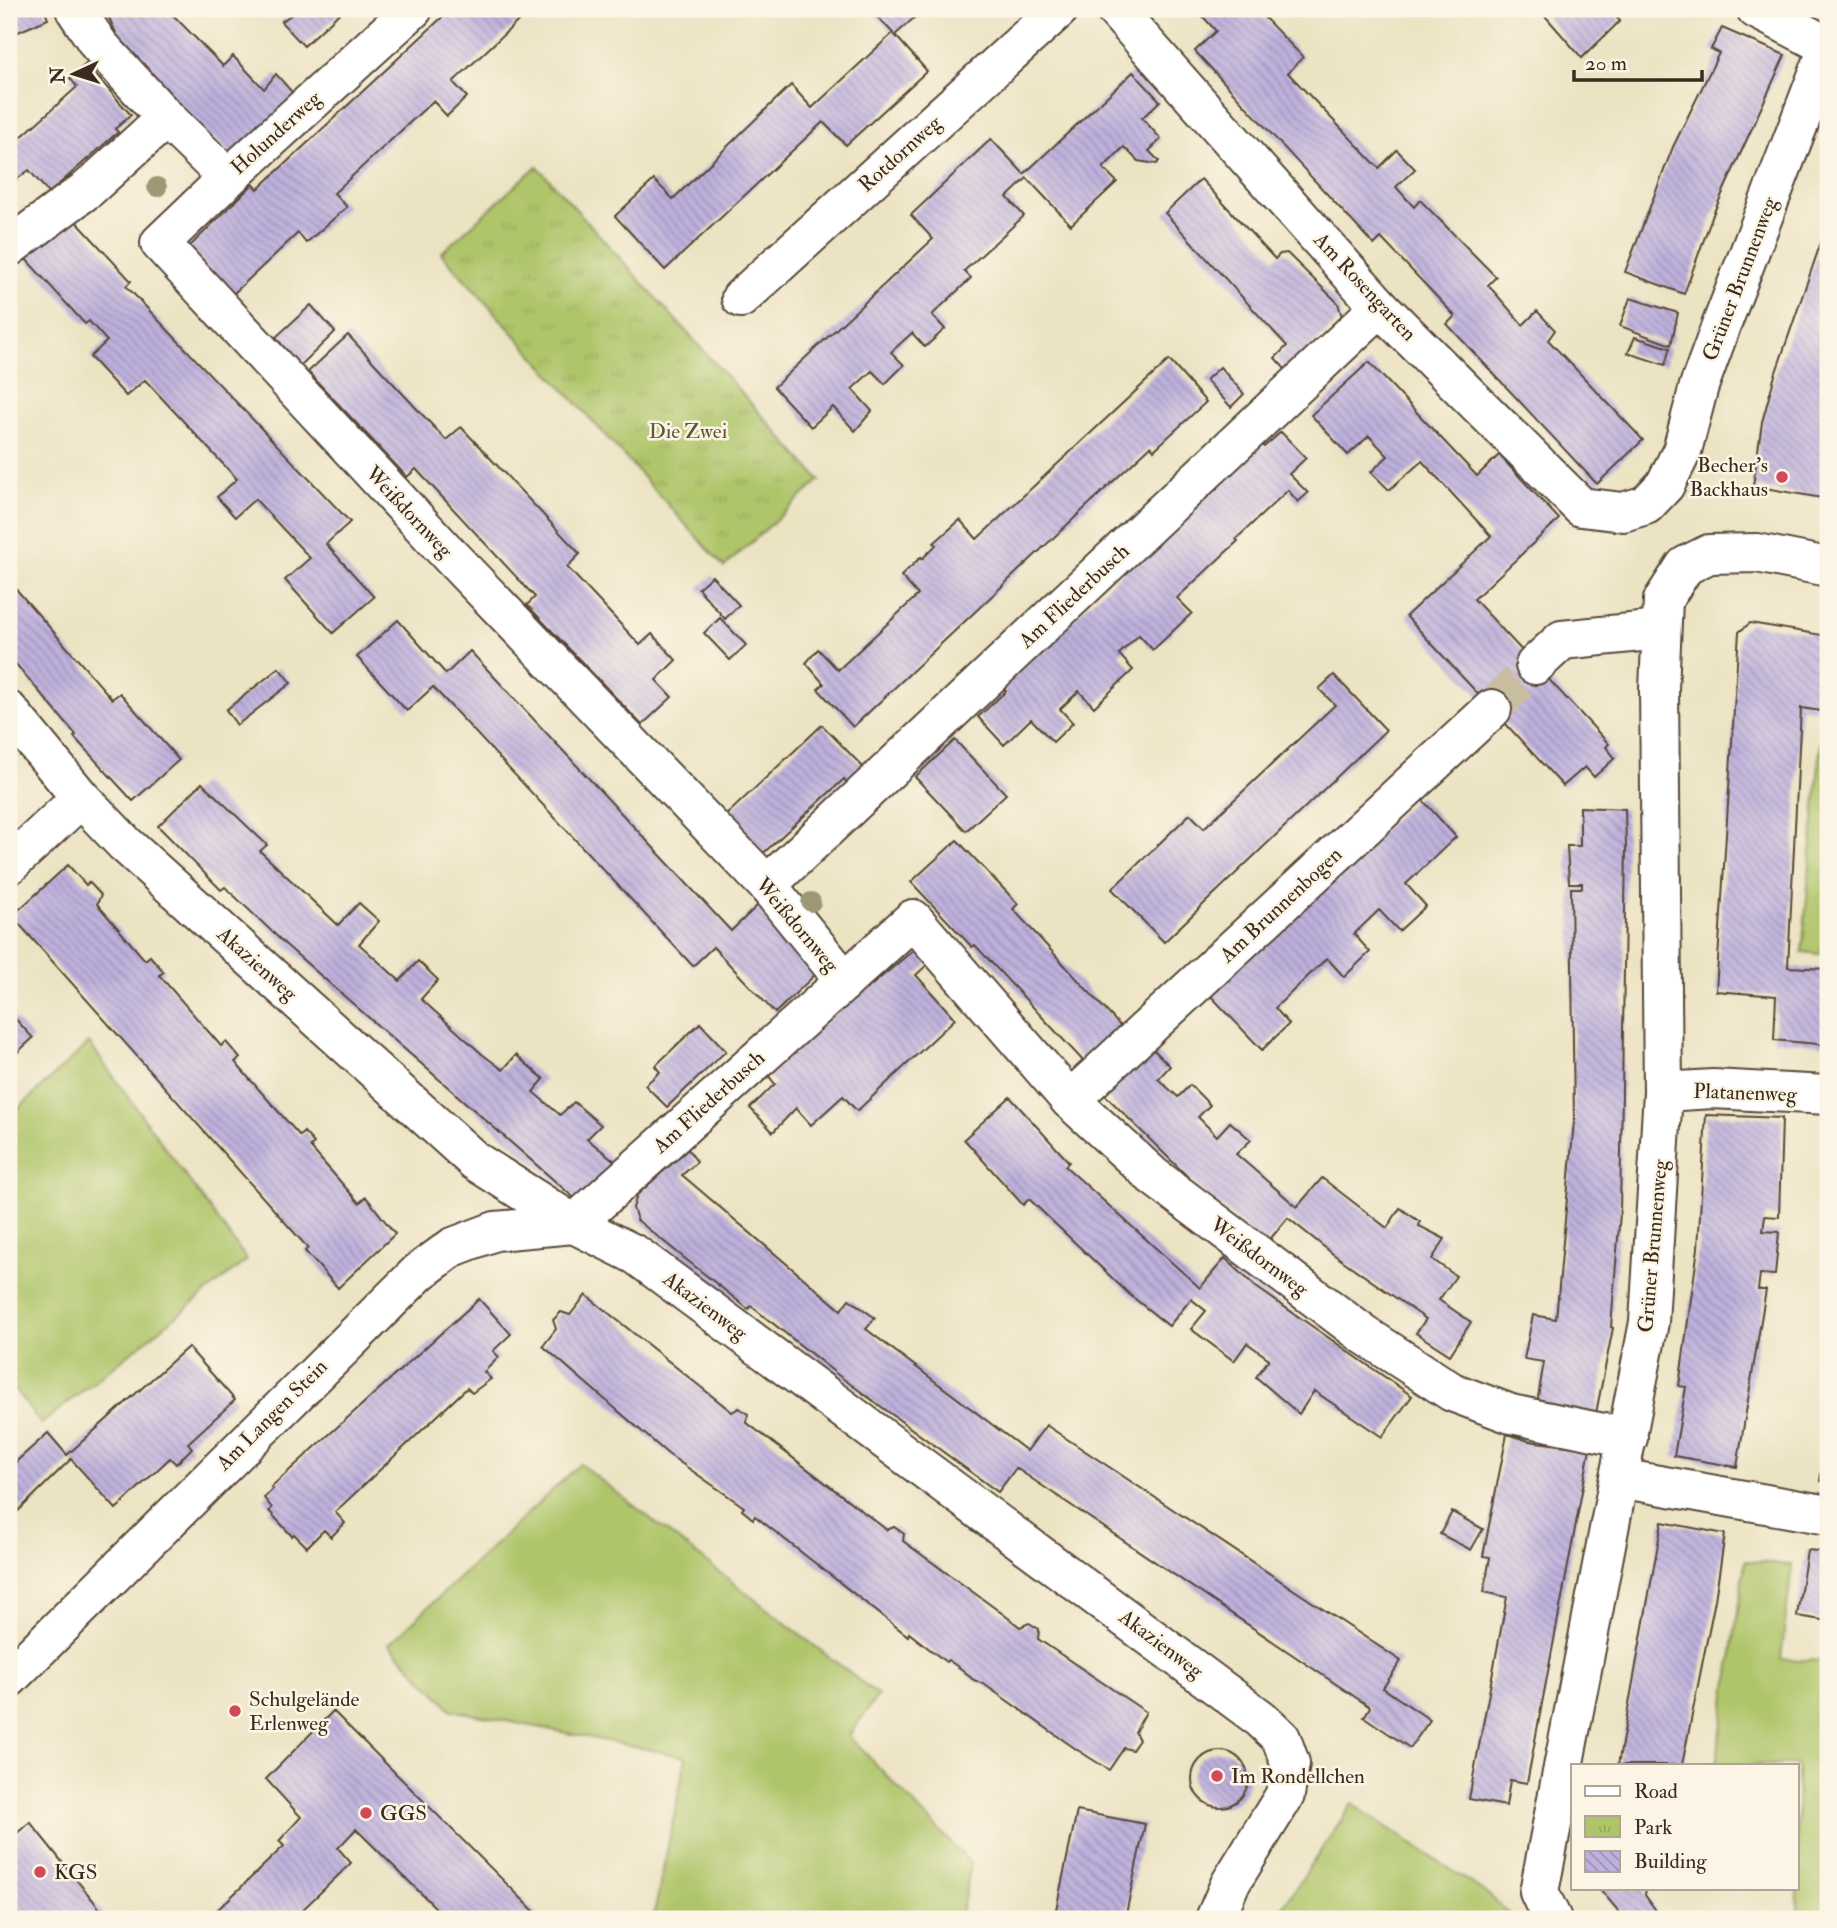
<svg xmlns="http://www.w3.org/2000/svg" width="1837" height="1928" font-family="'IM FELL Double Pica',serif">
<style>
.grass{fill:#afc569;stroke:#757844;stroke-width:2}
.park{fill:url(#park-tufts);stroke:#757844;stroke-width:2}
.building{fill:url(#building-back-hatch)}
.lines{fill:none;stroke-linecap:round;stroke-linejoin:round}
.minor-tunnel{stroke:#c9bea2;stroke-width:38;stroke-dasharray:38 19;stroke-linecap:butt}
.minor-casing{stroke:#564637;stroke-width:42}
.minor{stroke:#fff;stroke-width:38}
.tree{fill:#9e9774}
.poi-dot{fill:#d1495b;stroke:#fcf5e5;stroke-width:2.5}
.labels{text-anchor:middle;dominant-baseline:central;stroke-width:5;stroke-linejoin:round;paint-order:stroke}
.street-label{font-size:21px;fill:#3b2a1e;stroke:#fcf5e5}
.park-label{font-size:21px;fill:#5e5834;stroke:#fcf5e5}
.poi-label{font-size:21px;fill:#3b2a1e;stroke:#fcf5e5;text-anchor:start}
</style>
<defs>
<pattern id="park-tufts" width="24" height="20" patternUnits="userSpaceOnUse" patternTransform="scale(1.75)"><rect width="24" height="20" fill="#afc569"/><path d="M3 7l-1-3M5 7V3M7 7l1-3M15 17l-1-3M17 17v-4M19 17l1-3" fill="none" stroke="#97a95b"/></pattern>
<pattern id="building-back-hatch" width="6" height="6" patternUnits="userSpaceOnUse" patternTransform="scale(1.75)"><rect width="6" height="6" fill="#beb1dd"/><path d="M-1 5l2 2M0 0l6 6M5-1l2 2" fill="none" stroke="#9c90b3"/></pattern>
</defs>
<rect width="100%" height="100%" fill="#fcf5e5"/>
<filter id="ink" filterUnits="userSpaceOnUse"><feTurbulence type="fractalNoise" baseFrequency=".0143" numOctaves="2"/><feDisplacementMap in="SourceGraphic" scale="14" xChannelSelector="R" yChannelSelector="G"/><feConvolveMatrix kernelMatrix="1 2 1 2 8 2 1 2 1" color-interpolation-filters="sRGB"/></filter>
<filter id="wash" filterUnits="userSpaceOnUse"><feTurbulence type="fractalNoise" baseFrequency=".00686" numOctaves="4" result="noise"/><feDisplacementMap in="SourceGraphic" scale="28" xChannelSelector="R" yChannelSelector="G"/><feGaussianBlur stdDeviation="1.57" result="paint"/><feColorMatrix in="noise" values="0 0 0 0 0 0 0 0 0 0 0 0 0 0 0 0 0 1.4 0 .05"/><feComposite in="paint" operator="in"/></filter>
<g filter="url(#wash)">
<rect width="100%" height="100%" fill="#ece3c3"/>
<g class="grass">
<polygon points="1822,730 1828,731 1828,955 1802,952"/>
<polygon points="89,1043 247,1260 41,1424 9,1382 9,1117"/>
<polygon points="580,1464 878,1695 849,1736 971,1864 960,1919 653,1919 686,1757 452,1710 389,1644"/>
<polygon points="1745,1561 1792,1565 1781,1659 1825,1661 1819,1707 1828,1708 1828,1919 1798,1919 1797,1765 1716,1765"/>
<polygon points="1352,1804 1489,1895 1515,1919 1275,1919"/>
</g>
<polygon class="park" points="537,166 820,480 724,567 441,253"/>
<g id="blocks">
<g class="building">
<polygon points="9,9 44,9 48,19 9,36"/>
<polygon points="105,9 167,9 223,66 233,56 264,89 276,74 298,99 234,159 213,137 209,141 119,40"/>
<polygon points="299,9 344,9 304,46 281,22"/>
<polygon points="451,9 531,9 453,82 467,97 447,116 433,101 334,193 347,207 306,243 298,233 232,295 188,248 253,184 258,189"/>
<polygon points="870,9 924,9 895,35 927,71 846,145 823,122 665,270 615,216 654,180 673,199 791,85 812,108 893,33"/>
<polygon points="1196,9 1256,9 1303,57 1288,73 1379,168 1397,150 1415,169 1396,187 1414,207 1420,200 1496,277 1488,285 1523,325 1537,311 1555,330 1548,340 1643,440 1597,484 1447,324 1455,316 1381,238 1374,245 1195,51 1216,31"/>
<polygon points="1539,9 1609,9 1620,21 1582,58"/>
<polygon points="1722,28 1785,55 1714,212 1684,294 1625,272 1673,147 1719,53 1711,49"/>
<polygon points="86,64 131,115 115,129 118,132 49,193 29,170 9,185 9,148 77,87 70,78"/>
<polygon points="1133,72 1160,101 1142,118 1161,139 1149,151 1159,161 1157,164 1138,161 1124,147 1103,168 1117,182 1071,225 1027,178 1007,197 1024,216 964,271 971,278 932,315 945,329 925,347 912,333 891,352 904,365 885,384 872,371 852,389 872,411 855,431 833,407 811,427 774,387 933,239 911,215 991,139 1024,174"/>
<polygon points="1201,179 1275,259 1280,254 1287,253 1338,303 1342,317 1286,370 1275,358 1287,346 1165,213"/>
<polygon points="72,217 131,281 126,286 350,522 326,544 374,597 333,633 285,580 310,558 255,499 235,517 217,497 237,479 145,380 126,396 90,357 107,341 89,321 85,324 25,258"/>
<polygon points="1828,222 1826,432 1828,499 1753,486 1762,422 1775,375"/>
<polygon points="1630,298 1678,313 1671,345 1620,326"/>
<polygon points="311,305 335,332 299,367 276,337"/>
<polygon points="348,335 446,440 461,427 580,554 567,567 640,645 652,634 676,660 656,680 672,697 642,725 527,605 535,597 416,469 407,477 308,372"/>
<polygon points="1635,337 1670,348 1665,365 1628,353"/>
<polygon points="1169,360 1206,402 1154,450 1151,446 1121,474 853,727 818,689 824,684 806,663 818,649 838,670 918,595 901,576 921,557 922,559 936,545 934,543 960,520 977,539"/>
<polygon points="1369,362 1477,476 1499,455 1559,519 1474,599 1609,744 1606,747 1615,758 1594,777 1585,767 1563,786 1406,616 1491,536 1422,461 1389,490 1371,472 1388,456 1369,436 1348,455 1311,415"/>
<polygon points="1220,367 1244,394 1231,407 1206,380"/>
<polygon points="1281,432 1306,458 1289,474 1308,493 1298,502 1288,490 1236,539 1238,541 1177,598 1192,613 1153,650 1139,635 1119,654 1133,670 1094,707 1079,691 1060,709 1073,723 1053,742 1031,719 1004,745 978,717 1006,691 1002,687 1259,442 1264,447"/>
<polygon points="712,576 739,605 725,619 698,588"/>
<polygon points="9,581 112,699 120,693 179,760 133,801 74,737 76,735 9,656"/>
<polygon points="720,618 746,645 730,660 704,633"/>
<polygon points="398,620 446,674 470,651 731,931 759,904 820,970 775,1013 713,947 693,966 433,687 407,711 357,657"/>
<polygon points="1750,623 1828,636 1828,712 1801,708 1788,967 1828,969 1828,1045 1774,1040 1776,996 1716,991 1739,632"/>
<polygon points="279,668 291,683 237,725 226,710"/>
<polygon points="1334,675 1386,730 1164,942 1112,889 1190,814 1204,828 1335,705 1319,689"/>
<polygon points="822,725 865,769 849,785 844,779 758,858 722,819"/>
<polygon points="955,740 1006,794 966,831 915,777"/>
<polygon points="202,783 267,845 260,851 338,925 359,903 379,921 359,944 400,981 418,961 438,980 421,999 482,1054 503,1070 516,1055 544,1079 533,1092 560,1115 574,1102 601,1125 587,1139 616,1162 581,1204 286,945 225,887 221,890 158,826"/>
<polygon points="1419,796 1456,837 1406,884 1426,906 1399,931 1379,910 1354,934 1370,952 1344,977 1327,958 1275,1008 1289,1024 1262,1050 1209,994"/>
<polygon points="1580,807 1625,809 1626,847 1620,1213 1611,1327 1613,1328 1595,1418 1536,1409 1544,1362 1524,1359 1533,1315 1556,1319 1574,1121 1571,888 1582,888 1582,883 1569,883 1567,846 1580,846"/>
<polygon points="957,840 1018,904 1013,909 1123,1029 1086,1064 975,945 972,947 911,882"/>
<polygon points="68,865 86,885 89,882 101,895 97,904 145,960 150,956 164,972 159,975 221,1046 226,1042 240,1058 235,1062 246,1075 300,1136 304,1132 314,1143 310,1147 359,1203 366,1197 395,1234 338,1288 305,1251 308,1248 12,916"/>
<polygon points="917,947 929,963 916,975 955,1019 857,1111 843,1096 811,1125 796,1108 773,1132 750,1108 775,1084 768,1075 864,987 867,989"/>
<polygon points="9,1012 33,1038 9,1060"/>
<polygon points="700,1023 726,1051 667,1107 645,1085 660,1072 655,1066"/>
<polygon points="1152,1048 1170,1066 1158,1079 1178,1097 1190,1085 1210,1105 1198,1117 1217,1136 1230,1122 1251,1140 1236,1154 1297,1207 1322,1178 1387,1228 1400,1208 1420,1222 1419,1226 1445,1239 1432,1259 1456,1276 1439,1300 1471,1322 1450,1355 1416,1333 1426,1319 1333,1254 1288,1218 1265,1245 1201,1190 1103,1093"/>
<polygon points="1010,1097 1069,1162 1065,1166 1200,1288 1225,1258 1256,1287 1412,1396 1382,1437 1314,1391 1299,1414 1256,1377 1269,1359 1247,1343 1234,1361 1191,1329 1206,1311 1191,1299 1169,1326 1130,1295 1029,1199 1023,1205 964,1139"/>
<polygon points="1706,1115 1782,1118 1779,1217 1765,1216 1763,1231 1779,1232 1775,1275 1760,1274 1758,1290 1766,1290 1737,1467 1674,1456 1686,1387 1679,1386 1698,1248"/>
<polygon points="688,1149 697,1162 682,1175 841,1310 849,1299 875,1318 866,1329 1027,1451 1046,1425 1401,1661 1383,1688 1430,1720 1410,1748 1364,1717 1370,1707 1016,1468 998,1492 838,1375 751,1306 748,1309 637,1220 633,1208 637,1195"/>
<polygon points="586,1295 732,1412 739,1408 748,1414 746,1422 887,1530 894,1527 904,1534 903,1541 1003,1614 1020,1627 1029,1623 1039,1629 1038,1639 1146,1712 1135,1732 1139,1740 1132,1750 1124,1748 1109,1770 1076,1749 985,1685 972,1679 964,1671 948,1660 946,1662 909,1633 908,1636 755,1516 753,1519 742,1510 744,1507 668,1454 543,1346 556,1329 553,1320 561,1312 570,1315"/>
<polygon points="479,1299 511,1334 493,1351 499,1357 484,1372 491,1379 472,1393 467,1388 335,1512 345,1523 331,1537 324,1530 307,1547 294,1534 292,1536 269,1511 272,1508 264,1498 273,1489 271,1487"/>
<polygon points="188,1347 235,1400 188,1443 192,1448 176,1464 170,1458 116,1509 71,1459 9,1520 9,1468 48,1433 67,1455"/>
<polygon points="1507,1434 1529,1441 1590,1449 1527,1783 1510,1780 1506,1806 1469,1799 1507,1597 1484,1592 1490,1557 1483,1556"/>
<polygon points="1827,1436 1828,1437 1828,1483 1820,1481"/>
<polygon points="1452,1512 1483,1529 1471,1550 1440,1534"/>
<polygon points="1662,1522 1725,1534 1715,1600 1682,1765 1618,1765"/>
<polygon points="1807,1550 1828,1552 1828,1621 1797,1616"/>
<polygon points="333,1711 537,1914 531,1919 447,1919 356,1829 338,1848 351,1863 293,1919 208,1919 284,1846 279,1841 301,1817 266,1779"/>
<circle cx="1220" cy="1779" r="28"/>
<polygon points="1077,1811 1145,1824 1125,1919 1054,1919"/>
<polygon points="30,1822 108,1919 20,1919 9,1905 9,1840"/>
<polygon points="1599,1888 1646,1888 1645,1895 1659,1915 1655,1919 1625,1919"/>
</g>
</g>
</g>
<g filter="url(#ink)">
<use href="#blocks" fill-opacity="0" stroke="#564637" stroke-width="2"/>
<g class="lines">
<polyline class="minor-tunnel" points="1492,709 1535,665"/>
<defs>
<g id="minor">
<polyline points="75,9 99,45 166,118"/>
<polyline points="1115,9 1380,307 1581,507 1623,512 1646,505 1665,485 1682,451 1699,386 1721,326 1828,48"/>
<polyline points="1756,9 1828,46"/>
<polyline points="228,178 160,243 454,560 767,885 845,981 913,919 1070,1100 1153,1176 1363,1334 1452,1392 1511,1414 1628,1438"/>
<polyline points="9,247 89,188 166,118 228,178 413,9"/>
<polyline points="741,298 1059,9"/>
<polyline points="1535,665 1562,640 1660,630"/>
<polyline points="9,711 81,798 125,844 475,1161 574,1224 636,1255 1261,1719 1281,1738 1290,1763 1285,1795 1230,1884 1215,1919"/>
<polyline points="9,865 81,798"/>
<polyline points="767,885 1380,307"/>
<polyline points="1663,1092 1713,1089 1828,1095"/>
<polyline points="1070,1100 1492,709"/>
<polyline points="1619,1478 1828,1515"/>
<polyline points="9,1678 419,1272 453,1247 495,1231 574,1224 845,981"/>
<polyline points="1552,1919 1539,1892 1649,1322 1663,1092 1659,689 1663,600 1685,566 1709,554 1757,553 1828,567"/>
</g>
</defs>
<use href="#minor" class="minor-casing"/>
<use href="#minor" class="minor"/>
</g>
<g class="tree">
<circle cx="157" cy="187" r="10"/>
<circle cx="811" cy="902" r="10"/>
</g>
</g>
<g class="poi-dot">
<circle cx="1782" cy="477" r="7"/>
<circle cx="235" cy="1711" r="7"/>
<circle cx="1217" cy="1776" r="7"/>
<circle cx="366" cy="1813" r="7"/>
<circle cx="40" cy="1872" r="7"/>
</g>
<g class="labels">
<g class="street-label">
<text transform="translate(276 133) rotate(-42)">Holunderweg</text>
<text transform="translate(900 154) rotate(-42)">Rotdornweg</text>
<text transform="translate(1740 279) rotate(-69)">Grüner Brunnenweg</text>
<text transform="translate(1365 287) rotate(47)">Am Rosengarten</text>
<text transform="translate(409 512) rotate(47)">Weißdornweg</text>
<text transform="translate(1074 596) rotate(-43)">Am Fliederbusch</text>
<text transform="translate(1281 905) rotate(-43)">Am Brunnenbogen</text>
<text transform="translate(797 925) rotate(50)">Weißdornweg</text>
<text transform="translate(257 964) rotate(42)">Akazienweg</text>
<text transform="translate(1745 1093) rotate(2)">Platanenweg</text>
<text transform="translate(709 1102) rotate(-42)">Am Fliederbusch</text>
<text transform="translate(1653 1246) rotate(-85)">Grüner Brunnenweg</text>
<text transform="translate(1259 1257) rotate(37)">Weißdornweg</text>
<text transform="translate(705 1306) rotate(37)">Akazienweg</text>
<text transform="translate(272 1415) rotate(-45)">Am Langen Stein</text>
<text transform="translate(1161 1644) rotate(37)">Akazienweg</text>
</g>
<g class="park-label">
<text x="688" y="431">Die Zwei</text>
</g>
<g class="poi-label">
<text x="1768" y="465" text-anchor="end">Becher's<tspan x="1768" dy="24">Backhaus</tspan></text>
<text x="249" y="1699">Schulgelände<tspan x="249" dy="24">Erlenweg</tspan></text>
<text x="1231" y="1776">Im Rondellchen</text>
<text x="380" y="1813">GGS</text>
<text x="54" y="1872">KGS</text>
</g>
</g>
<rect width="1837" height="1928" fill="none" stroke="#fcf5e5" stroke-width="35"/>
<rect x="1571" y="1764" width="228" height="126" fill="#fcf5e5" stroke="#afa495" stroke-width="2"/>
<rect x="1585" y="1786" width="35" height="10" fill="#ffffff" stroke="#afa495" stroke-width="2"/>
<text x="1634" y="1798" font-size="21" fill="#3b2a1e">Road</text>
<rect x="1585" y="1816" width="35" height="21" fill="url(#park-tufts)" stroke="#afa495" stroke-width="2"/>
<text x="1634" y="1834" font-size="21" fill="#3b2a1e">Park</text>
<rect x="1585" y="1851" width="35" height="21" fill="url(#building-back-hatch)" stroke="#afa495" stroke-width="2"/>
<text x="1634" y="1868" font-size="21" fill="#3b2a1e">Building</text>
<g transform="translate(74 74) rotate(266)" stroke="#fcf5e5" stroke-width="5" paint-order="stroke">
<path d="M0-5L12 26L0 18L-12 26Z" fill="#3b2a1e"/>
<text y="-10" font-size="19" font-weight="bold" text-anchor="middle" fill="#3b2a1e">N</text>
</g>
<path d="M1574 70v10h128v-10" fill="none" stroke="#3b2a1e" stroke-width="3.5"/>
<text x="1585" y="70" font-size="21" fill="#3b2a1e" stroke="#fcf5e5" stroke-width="5" paint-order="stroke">20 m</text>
</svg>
